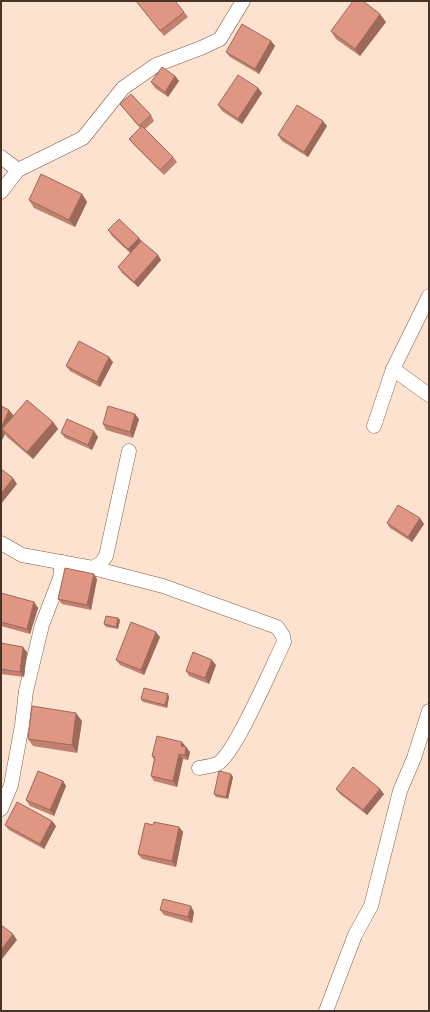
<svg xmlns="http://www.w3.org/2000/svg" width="430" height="1012" font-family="'Exo 2',sans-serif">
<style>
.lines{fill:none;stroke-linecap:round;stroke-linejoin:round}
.street-casing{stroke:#815b40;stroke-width:15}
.street{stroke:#fff;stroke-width:14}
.wall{fill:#c08170}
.shaded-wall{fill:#9c695b}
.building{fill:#df9682;stroke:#9c695b}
</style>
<rect width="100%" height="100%" fill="#fde2d0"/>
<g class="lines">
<defs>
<g id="street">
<polyline points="1,157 18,170"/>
<polyline points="1,192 18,170 83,138 123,88 156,65 201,48 220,39 243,1"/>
<polyline points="393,369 429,395"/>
<polyline points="374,426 393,369 429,296"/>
<polyline points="1,543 22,555 93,568 101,563 106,556 129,451"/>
<path d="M93 568 163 586 277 627 283 636 284 642C273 664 235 755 217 764 212 766 205 767 199 768"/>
<polyline points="1,809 11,785 22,725 26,691 42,625 60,578 62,562"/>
<polyline points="326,1011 355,935 371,906 400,791 414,758 429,711"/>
</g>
</defs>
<use href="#street" class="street-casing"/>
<use href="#street" class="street"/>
</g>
<g class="wall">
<polygon points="136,1 184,12 188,17 164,36"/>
<polygon points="386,22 360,56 336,39 331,31"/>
<polygon points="271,41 275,46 259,74 230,57 226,52"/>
<polygon points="175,76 179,81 168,97 155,88 151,82"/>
<polygon points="258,88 262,93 242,124 222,111 218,105"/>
<polygon points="120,104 151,115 154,121 145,129 173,157 177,162 164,175 133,144 129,139 140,128 124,109"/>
<polygon points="327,126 308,157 282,141 278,135"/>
<polygon points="82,194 87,202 75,227 34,208 29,200"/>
<polygon points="108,230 141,241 158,255 161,260 138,287 122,273 118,267 130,253 112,236"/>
<polygon points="113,362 100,387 70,371 66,366"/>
<polygon points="1,406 9,410 13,415 13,416 53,422 58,429 33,459 7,437 5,434 1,442"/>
<polygon points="139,419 133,438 106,430 103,424"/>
<polygon points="61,433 98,437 92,450 65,438"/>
<polygon points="387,523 424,524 412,542 390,528"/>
<polygon points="97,579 91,610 62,604 58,599"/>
<polygon points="1,593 34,602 38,608 30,634 1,626"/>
<polygon points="118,618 120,620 118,629 106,627 104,624"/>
<polygon points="160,637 144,675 120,665 116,660"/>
<polygon points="1,643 27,652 24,677 1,674"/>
<polygon points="216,665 209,684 189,676 186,671"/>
<polygon points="169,697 167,708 143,702 141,699"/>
<polygon points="82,721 77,753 33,746 28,739"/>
<polygon points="182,742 190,752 188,760 183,759 177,787 154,781 151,776 154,760 152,756"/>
<polygon points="233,777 228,799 216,797 214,794"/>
<polygon points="63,781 66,786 54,816 30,806 26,800"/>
<polygon points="336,789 384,794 367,815 340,794"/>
<polygon points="52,821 56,826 44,849 9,830 5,825"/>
<polygon points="179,827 183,832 176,867 142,859 138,854"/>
<polygon points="160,910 194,912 192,923 164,915"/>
</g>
<g class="shaded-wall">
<polygon points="380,14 386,22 360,56 355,49"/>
<polygon points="271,41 275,46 259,74 255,69"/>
<polygon points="175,76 179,81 168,97 165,92"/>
<polygon points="258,88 262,93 242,124 238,119"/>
<polygon points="323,121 327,126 308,157 304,152"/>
<polygon points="82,194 87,202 75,227 69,220"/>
<polygon points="139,238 143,243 132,255 128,249"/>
<polygon points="158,255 161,260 138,287 134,282"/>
<polygon points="109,357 113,362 100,387 97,382"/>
<polygon points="9,410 13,415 6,433 2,429 5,434 1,442 1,429"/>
<polygon points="135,414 139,419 133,438 130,432"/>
<polygon points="53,422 58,429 33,459 27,452"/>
<polygon points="94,431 98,437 92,450 88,445"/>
<polygon points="13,478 17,484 1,504 1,494"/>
<polygon points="420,518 424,524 412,542 408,537"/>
<polygon points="94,574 97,579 91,610 87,605"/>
<polygon points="34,602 38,608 30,634 27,629"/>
<polygon points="118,618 120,620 118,629 116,627"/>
<polygon points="156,632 160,637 144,675 141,670"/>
<polygon points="23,647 27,652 24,677 20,672"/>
<polygon points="212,660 216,665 209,684 205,678"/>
<polygon points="168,694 169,697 167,708 165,705"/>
<polygon points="76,713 82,721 77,753 72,745"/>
<polygon points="182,742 186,747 181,746"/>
<polygon points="186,747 190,752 188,760 185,755"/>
<polygon points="179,754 183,759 177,787 173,781"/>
<polygon points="231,774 233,777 228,799 226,797"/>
<polygon points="63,781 66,786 54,816 50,810"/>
<polygon points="380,789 384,794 367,815 363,810"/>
<polygon points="52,821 56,826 44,849 40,844"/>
<polygon points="179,827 183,832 176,867 172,861"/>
<polygon points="191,906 194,912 192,923 188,917"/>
<polygon points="13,934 17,940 2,959 1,958 1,950"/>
</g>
<g class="building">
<polygon points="136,1 175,1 184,12 160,31"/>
<polygon points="353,1 363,1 380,14 355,49 331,31"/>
<polygon points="242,24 271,41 255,69 226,52"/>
<polygon points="162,67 175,76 165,92 151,82"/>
<polygon points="238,75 258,88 238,119 218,105"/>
<polygon points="131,94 151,115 139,126 120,104"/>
<polygon points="297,105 323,121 304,152 278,135"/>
<polygon points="142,126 173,157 160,170 129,139"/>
<polygon points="41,174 82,194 69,220 29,200"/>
<polygon points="119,219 139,238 128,249 108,230"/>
<polygon points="141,241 158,255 134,282 118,267"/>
<polygon points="79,341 109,357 97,382 66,366"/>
<polygon points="27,400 53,422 27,452 2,429"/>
<polygon points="1,406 9,410 1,429"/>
<polygon points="108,406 135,414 130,432 103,424"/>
<polygon points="67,419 94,431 88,445 61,433"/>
<polygon points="1,469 13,478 1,494"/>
<polygon points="398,505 420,518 408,537 387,523"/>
<polygon points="65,568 94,574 87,605 58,599"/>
<polygon points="1,593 34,602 27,629 1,622"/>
<polygon points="106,616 118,618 116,627 104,624"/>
<polygon points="131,622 156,632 141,670 116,660"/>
<polygon points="1,643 23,647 20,672 1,669"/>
<polygon points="193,652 212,660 205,678 186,671"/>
<polygon points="144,688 168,694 165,705 141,699"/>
<polygon points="32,706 76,713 72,745 28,739"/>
<polygon points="157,736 182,742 181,746 186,747 185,755 179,754 173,781 151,776 155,757 152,756"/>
<polygon points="353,767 380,789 363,810 336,789"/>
<polygon points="38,771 63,781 50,810 26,800"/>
<polygon points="219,771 231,774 226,797 214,794"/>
<polygon points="17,802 52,821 40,844 5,825"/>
<polygon points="154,822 179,827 172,861 138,854 145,823 153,825"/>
<polygon points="163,899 191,906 188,917 160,910"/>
<polygon points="1,925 13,934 1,950"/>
</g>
<rect width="430" height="1012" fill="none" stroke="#463428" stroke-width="4"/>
</svg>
